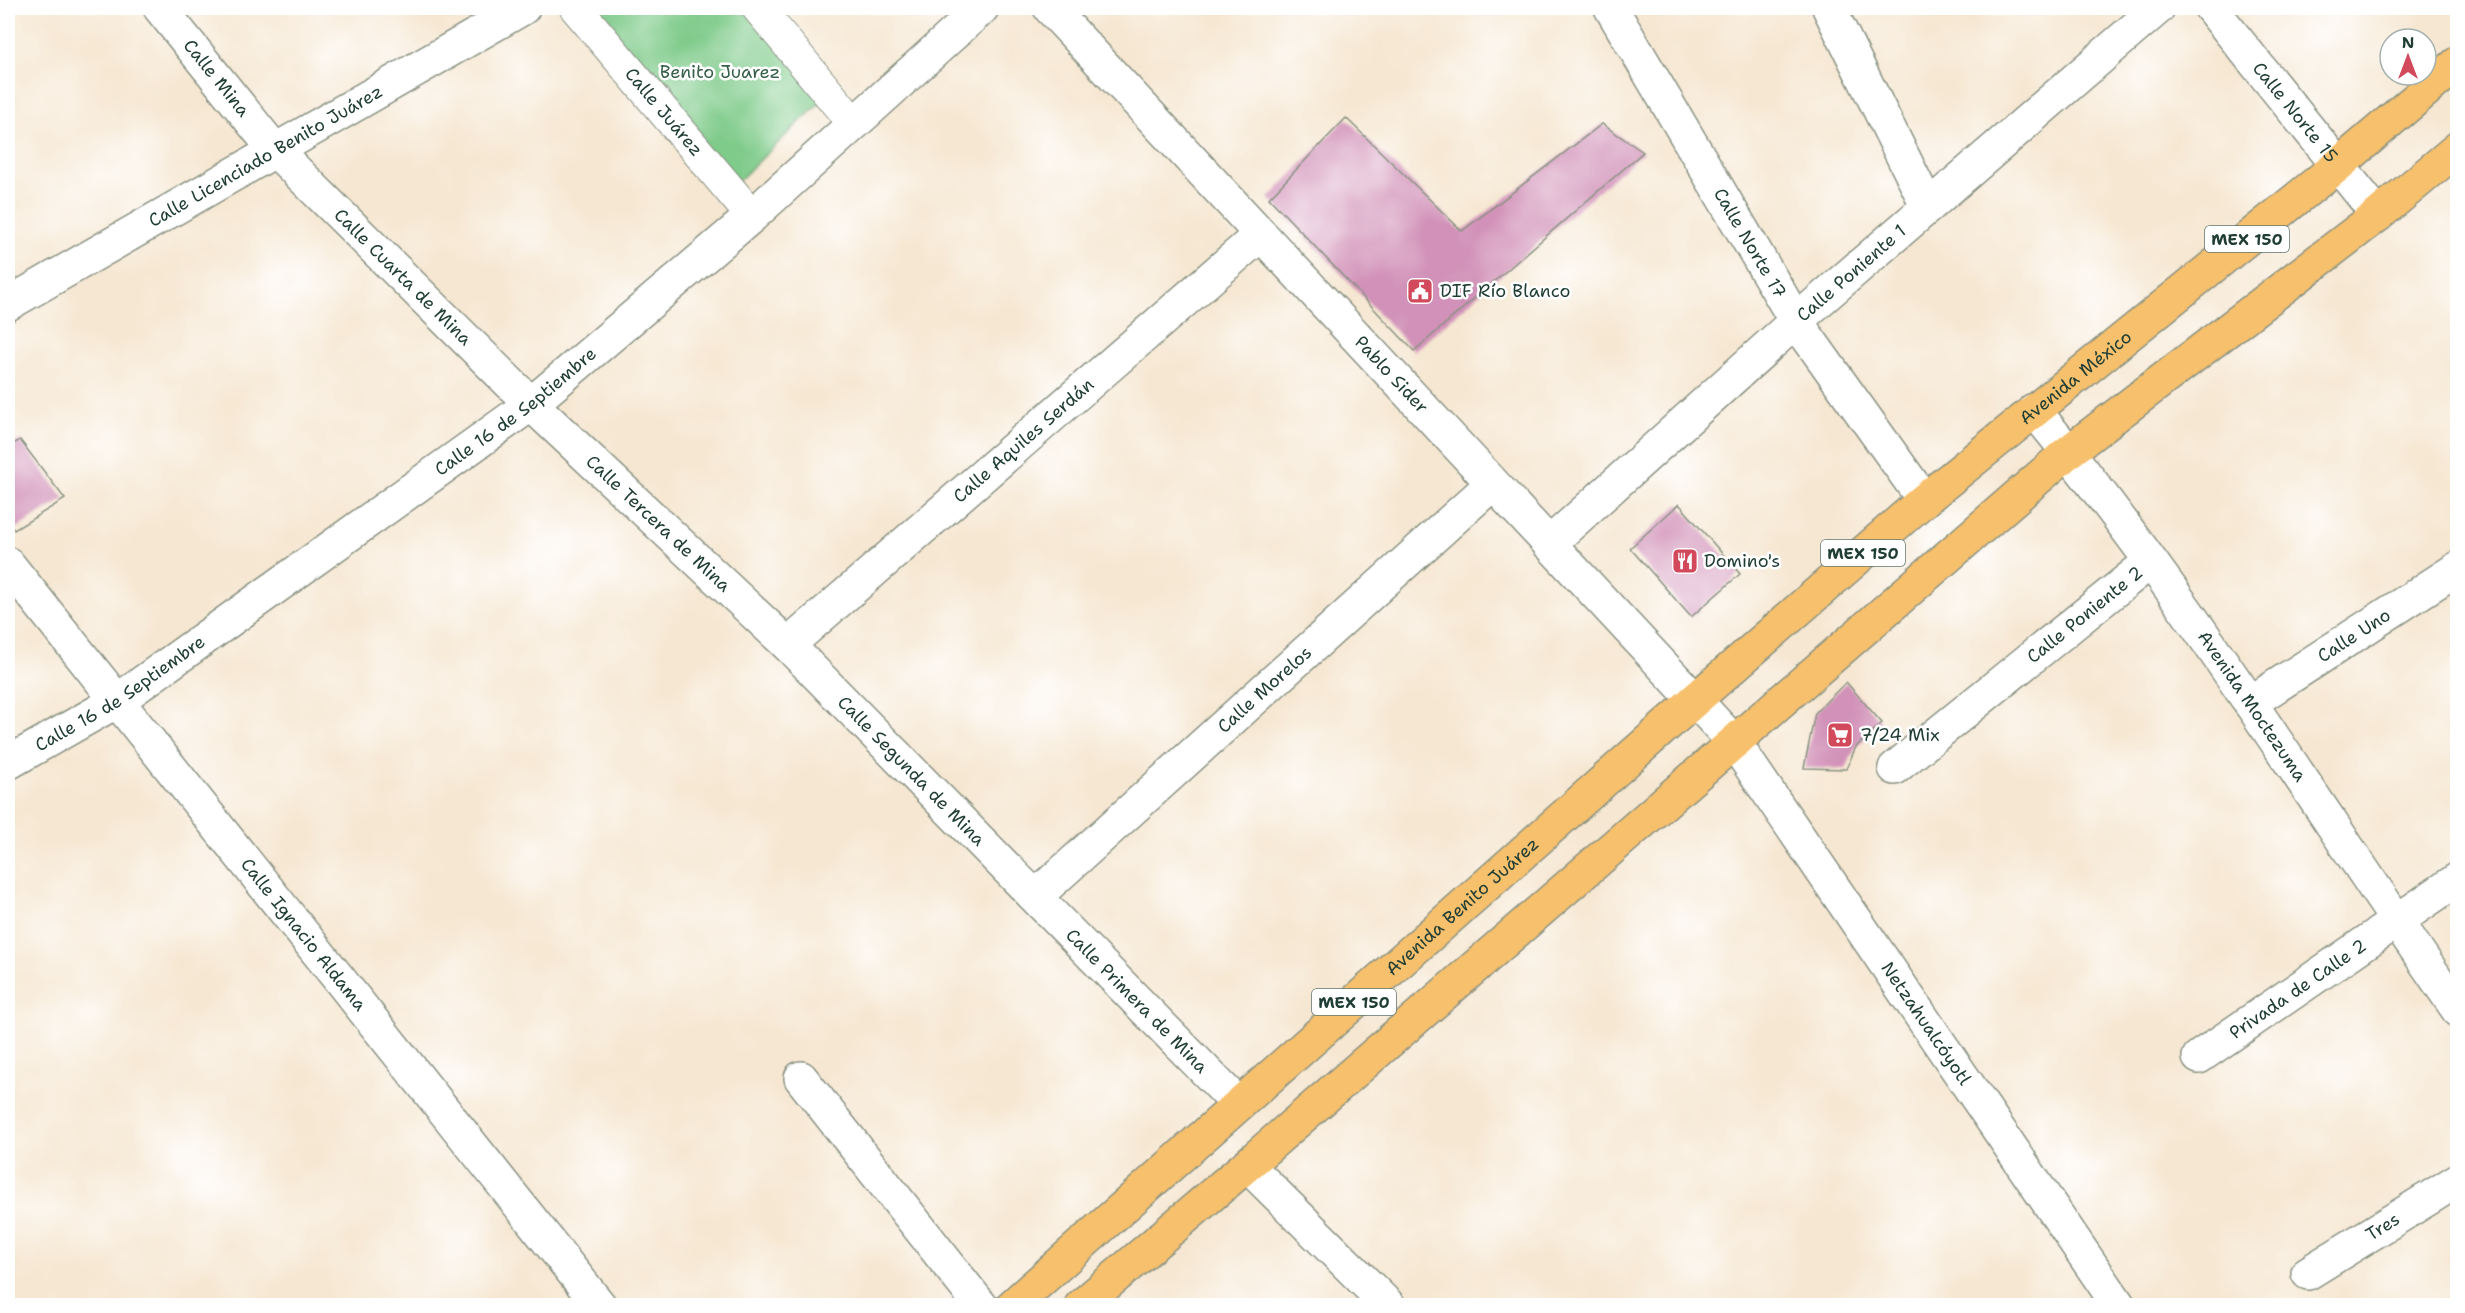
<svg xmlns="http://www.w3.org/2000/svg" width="2465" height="1313" font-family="'Shantell Sans',sans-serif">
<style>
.green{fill:#7fcb8a;stroke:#4f845f;stroke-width:1.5}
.building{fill:#d191b8}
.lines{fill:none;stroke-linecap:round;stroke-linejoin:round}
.pedestrian-casing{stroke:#8a9283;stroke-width:34}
.minor-casing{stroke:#8a9283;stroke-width:36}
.primary-casing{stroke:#8a9283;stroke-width:36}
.pedestrian{stroke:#fff;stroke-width:32}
.minor{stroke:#fff;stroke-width:33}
.primary{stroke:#f7c06c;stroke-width:33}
.labels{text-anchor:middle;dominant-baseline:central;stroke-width:5;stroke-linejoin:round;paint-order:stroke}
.shield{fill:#fff;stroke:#627771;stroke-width:1.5}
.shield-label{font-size:16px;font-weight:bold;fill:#1f3d34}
.park-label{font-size:18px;fill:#37604a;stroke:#fff}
.street-label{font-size:18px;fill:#1f3d34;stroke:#fff}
.poi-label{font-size:18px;fill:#1f3d34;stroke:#fff;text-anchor:start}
</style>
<rect width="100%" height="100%" fill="#fff"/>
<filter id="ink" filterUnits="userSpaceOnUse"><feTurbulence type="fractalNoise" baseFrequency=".0167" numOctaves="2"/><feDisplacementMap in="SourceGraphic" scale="12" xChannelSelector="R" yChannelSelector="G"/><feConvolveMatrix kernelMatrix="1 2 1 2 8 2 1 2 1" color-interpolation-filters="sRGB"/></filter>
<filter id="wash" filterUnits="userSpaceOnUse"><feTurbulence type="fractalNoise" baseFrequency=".008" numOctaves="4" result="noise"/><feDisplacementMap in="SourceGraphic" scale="24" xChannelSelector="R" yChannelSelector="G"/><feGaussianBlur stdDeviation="1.35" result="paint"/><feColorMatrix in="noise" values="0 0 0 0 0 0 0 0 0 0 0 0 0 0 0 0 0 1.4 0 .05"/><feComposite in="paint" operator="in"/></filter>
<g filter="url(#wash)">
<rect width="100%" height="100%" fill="#f6e7d2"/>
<polygon class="green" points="582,8 750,8 825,98 733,186"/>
<g id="blocks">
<g class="building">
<polygon points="1346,118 1462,231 1602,124 1643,152 1414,351 1269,198"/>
<polygon points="20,440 65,499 14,530 8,522 8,447"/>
<polygon points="1679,504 1740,574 1691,617 1630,548"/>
<polygon points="1846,682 1882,723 1856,747 1846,769 1804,768 1815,713"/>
</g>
</g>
</g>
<g filter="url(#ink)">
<use href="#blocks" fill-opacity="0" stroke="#8a9283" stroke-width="1.5"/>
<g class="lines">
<defs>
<g id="pedestrian">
<path id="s1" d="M576 8 752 216"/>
<polyline points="758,8 854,124"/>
</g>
<g id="minor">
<path id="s2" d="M160 8 274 149 531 404 788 645 1238 1104"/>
<path id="s3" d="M1050 8 1734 742 2119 1306"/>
<path id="s4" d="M1611 8 1796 321 1924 500"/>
<polyline points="1829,8 1928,207"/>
<path id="s5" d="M2211 8 2378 215"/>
<path id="s6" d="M8 304 523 8"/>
<path id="s7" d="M2034 410C2190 599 2318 809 2458 1010"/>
<path id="s8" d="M1549 544 1796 321 2158 8"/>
<path id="s9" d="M8 564 600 1306"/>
<path id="s10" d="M788 645 1260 235"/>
<path id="s11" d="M2250 703 2458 568"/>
<path id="s12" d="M8 763 117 701 531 404 752 216 982 8"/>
<path id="s13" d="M1895 768 2150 562"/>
<path id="s14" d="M1036 896 1492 484"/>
<path id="s15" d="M2199 1057 2458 879"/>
<polyline points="801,1078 981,1306"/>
<polyline points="1247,1165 1389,1306"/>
<path id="s16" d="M2308 1273 2458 1180"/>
</g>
<g id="primary">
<path id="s17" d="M1012 1306 1696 699 1924 500 2336 167 2458 63"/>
<polyline points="1081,1306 1247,1165 2067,453 2378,215 2458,148"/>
</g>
</defs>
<use href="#pedestrian" class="pedestrian-casing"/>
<use href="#minor" class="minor-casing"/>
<use href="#primary" class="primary-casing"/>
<use href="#pedestrian" class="pedestrian"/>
<use href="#minor" class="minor"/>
<use href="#primary" class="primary"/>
</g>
</g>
<defs>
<symbol id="civic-square" viewBox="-11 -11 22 22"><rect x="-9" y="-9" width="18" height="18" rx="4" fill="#d1495b" stroke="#fff"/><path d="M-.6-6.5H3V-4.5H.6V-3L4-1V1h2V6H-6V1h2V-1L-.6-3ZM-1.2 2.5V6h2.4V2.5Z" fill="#fff"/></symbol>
<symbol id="restaurant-square" viewBox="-11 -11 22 22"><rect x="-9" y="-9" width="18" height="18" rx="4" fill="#d1495b" stroke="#fff"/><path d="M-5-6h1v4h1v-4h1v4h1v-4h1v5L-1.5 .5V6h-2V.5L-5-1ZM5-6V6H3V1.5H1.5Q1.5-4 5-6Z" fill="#fff"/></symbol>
<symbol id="supermarket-square" viewBox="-11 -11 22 22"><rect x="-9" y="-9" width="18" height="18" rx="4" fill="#d1495b" stroke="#fff"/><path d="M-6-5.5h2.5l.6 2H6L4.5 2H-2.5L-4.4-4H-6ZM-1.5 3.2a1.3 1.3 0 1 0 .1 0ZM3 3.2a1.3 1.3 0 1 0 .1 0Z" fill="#fff"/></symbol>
</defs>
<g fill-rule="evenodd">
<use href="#civic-square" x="1405" y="276" width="30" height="30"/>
<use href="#restaurant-square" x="1670" y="546" width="30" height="30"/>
<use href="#supermarket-square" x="1825" y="720" width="30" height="30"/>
</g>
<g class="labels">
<g class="shield">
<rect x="2205" y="226" width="84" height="26" rx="4.5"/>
<rect x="1821" y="540" width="84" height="26" rx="4.5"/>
<rect x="1312" y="989" width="84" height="26" rx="4.5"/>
</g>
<g class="shield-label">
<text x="2247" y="239">MEX 150</text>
<text x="1863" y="553">MEX 150</text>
<text x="1354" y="1002">MEX 150</text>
</g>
<g class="park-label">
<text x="720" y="72">Benito Juarez</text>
</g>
<g class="street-label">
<text stroke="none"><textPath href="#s2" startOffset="90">Calle Mina</textPath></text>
<text stroke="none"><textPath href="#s1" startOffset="136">Calle Juárez</textPath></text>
<text stroke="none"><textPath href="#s5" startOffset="134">Calle Norte 15</textPath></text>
<text stroke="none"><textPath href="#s6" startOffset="297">Calle Licenciado Benito Juárez</textPath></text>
<text stroke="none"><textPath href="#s4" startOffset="273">Calle Norte 17</textPath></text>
<text stroke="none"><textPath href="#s8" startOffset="406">Calle Poniente 1</textPath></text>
<text stroke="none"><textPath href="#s2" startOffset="363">Calle Cuarta de Mina</textPath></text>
<text stroke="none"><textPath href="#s3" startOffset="501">Pablo Sider</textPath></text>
<text stroke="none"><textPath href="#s17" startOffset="1412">Avenida México</textPath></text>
<text stroke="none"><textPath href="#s12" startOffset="618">Calle 16 de Septiembre</textPath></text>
<text stroke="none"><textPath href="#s10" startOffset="312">Calle Aquiles Serdán</textPath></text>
<text stroke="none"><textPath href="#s2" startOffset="718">Calle Tercera de Mina</textPath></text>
<text stroke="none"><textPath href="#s13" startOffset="244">Calle Poniente 2</textPath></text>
<text stroke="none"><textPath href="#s11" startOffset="124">Calle Uno</textPath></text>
<text stroke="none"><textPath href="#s14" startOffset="308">Calle Morelos</textPath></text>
<text stroke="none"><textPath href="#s12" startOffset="132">Calle 16 de Septiembre</textPath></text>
<text stroke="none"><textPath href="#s7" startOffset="368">Avenida Moctezuma</textPath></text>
<text stroke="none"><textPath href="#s2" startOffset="1072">Calle Segunda de Mina</textPath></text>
<text stroke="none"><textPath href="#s17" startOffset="602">Avenida Benito Juárez</textPath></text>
<text stroke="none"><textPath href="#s9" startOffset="474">Calle Ignacio Aldama</textPath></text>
<text stroke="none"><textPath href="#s15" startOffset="120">Privada de Calle 2</textPath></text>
<text stroke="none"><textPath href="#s2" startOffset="1394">Calle Primera de Mina</textPath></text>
<text stroke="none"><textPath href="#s3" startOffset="1344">Netzahualcóyotl</textPath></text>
<text stroke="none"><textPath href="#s16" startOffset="88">Tres</textPath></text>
</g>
<g class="poi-label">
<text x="1440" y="291">DIF Río Blanco</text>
<text x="1704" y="561">Domino's</text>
<text x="1860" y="735">7/24 Mix</text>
</g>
</g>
<rect width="2465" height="1313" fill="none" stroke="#fff" stroke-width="30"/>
<g transform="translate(2408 57)"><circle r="28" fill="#ffffff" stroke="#a5b1ae" stroke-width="1.5"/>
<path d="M0-4.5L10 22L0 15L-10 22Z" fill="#d1495b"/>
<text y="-9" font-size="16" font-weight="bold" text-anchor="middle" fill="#1f3d34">N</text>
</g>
</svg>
